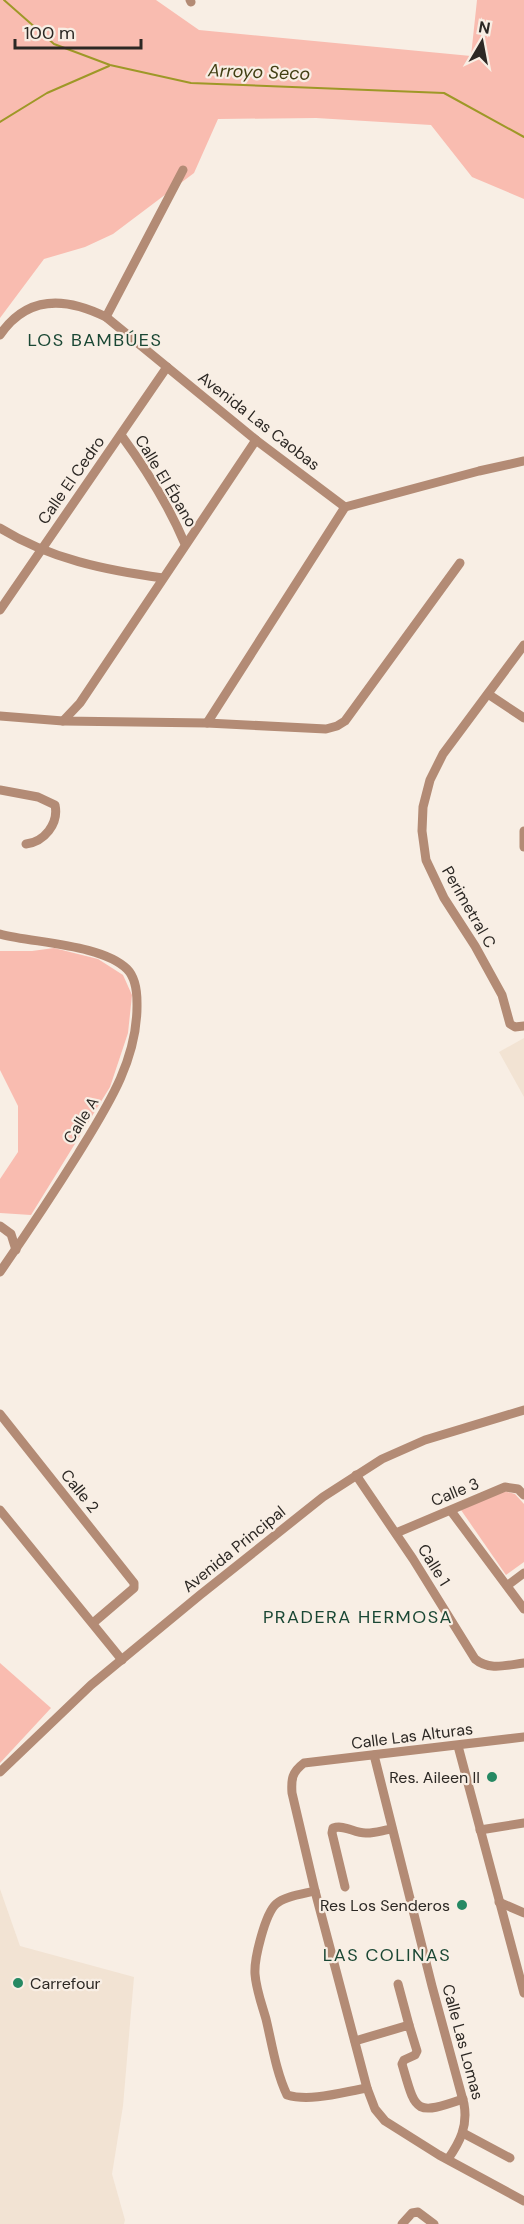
<svg xmlns="http://www.w3.org/2000/svg" width="524" height="2224" font-family="'DM Sans',sans-serif">
<style>
.built{fill:#f2e3d3}
.green{fill:#f9bcb0}
.lines{fill:none;stroke-linecap:round;stroke-linejoin:round}
.stream{stroke:#9e9827;stroke-width:2}
.street{stroke:#b38b75;stroke-width:9}
.poi-dot{fill:#268963;stroke:#f8eee4;stroke-width:2}
.labels{text-anchor:middle;dominant-baseline:central;stroke-width:4.5;stroke-linejoin:round;paint-order:stroke}
.street-label{font-size:16px;fill:#2c2824;stroke:#f8eee4}
.poi-label{font-size:16px;fill:#2c2824;stroke:#f8eee4;text-anchor:end}
.water-label{font-size:18px;font-style:italic;fill:#423f13;stroke:#f8eee4}
.neighbourhood-label{font-size:18px;letter-spacing:1.5px;fill:#1a4734;stroke:#f8eee4}
</style>
<rect width="100%" height="100%" fill="#f8eee4"/>
<g class="built">
<polygon points="524,1038 524,1097 499,1052"/>
<polygon points="0,1889 20,1946 134,1977 123,2106 112,2174 125,2220 124,2224 0,2224"/>
</g>
<g class="green">
<polygon points="0,0 156,0 199,30 471,56 477,0 524,0 524,199 472,177 431,125 316,118 218,119 194,173 113,234 85,247 44,259 0,318"/>
<polygon points="54,948 98,959 123,975 132,995 128,1033 110,1087 31,1215 0,1213 0,1179 18,1152 18,1106 0,1070 0,951 32,951"/>
<polygon points="504,1491 515,1494 524,1504 524,1562 506,1575 461,1510"/>
<polygon points="0,1663 51,1708 0,1763"/>
</g>
<g class="lines">
<g class="stream">
<polyline points="4,0 54,44 110,65 191,83 444,93 524,137"/>
<polyline points="0,122 47,93 109,66"/>
</g>
<g class="street">
<polyline points="190,0 191,2"/>
<polyline points="106,317 183,170"/>
<path d="M0 335C27 295 66 297 106 317L256 440 345 507 479 471 524 461"/>
<path d="M121 435C146 469 168 504 185 544"/>
<path d="M0 528C50 559 105 570 163 578"/>
<polyline points="0,610 167,367"/>
<polyline points="524,645 443,754 430,780 423,807 422,831 426,860 444,898 475,946 502,995 510,1024 515,1027 524,1026"/>
<polyline points="488,694 524,718"/>
<polyline points="0,716 63,721 207,723 326,729 337,726 345,721 460,563"/>
<polyline points="63,721 80,703 256,440"/>
<polyline points="207,723 345,507"/>
<path d="M0 790 38 797 55 805C59 824 44 842 26 844"/>
<polyline points="524,831 524,847"/>
<path d="M0 934C33 943 102 944 127 969 135 977 137 991 137 1003 138 1060 107 1107 78 1154 53 1194 27 1233 0 1272"/>
<polyline points="0,1226 11,1234 16,1250"/>
<polyline points="0,1414 134,1583 134,1588 93,1623"/>
<path d="M356 1475 413 1559 475 1659C489 1671 507 1665 524 1663"/>
<polyline points="0,1510 122,1660"/>
<polyline points="451,1511 524,1609"/>
<polyline points="396,1533 505,1487 518,1489 524,1495"/>
<polyline points="508,1585 524,1573"/>
<path d="M524 1737 304 1763C292 1772 291 1779 292 1793L315 1891 367 2088 375 2109 385 2121 439 2155 524 2201"/>
<polyline points="458,1746 524,1993"/>
<path d="M374 1755 432 1986 464 2104C468 2126 460 2142 448 2159"/>
<polyline points="0,1772 91,1685 200,1595 323,1497 382,1459 425,1440 524,1410"/>
<polyline points="480,1830 524,1823"/>
<path d="M345 1887 332 1833 333 1828C345 1824 355 1834 367 1833 375 1833 384 1830 392 1829"/>
<path d="M315 1891C303 1894 285 1896 276 1904 265 1914 254 1959 255 1974 256 1989 262 2005 266 2019 272 2044 276 2072 287 2095 311 2102 343 2092 367 2088"/>
<polyline points="499,1902 524,1913"/>
<polyline points="398,1984 409,2025"/>
<path d="M355 2041 409 2025 417 2051 415 2055 404 2060 402 2064C416 2112 414 2116 463 2099"/>
<polyline points="463,2133 510,2158"/>
<polyline points="402,2224 412,2213 418,2212 434,2224"/>
</g>
</g>
<g class="poi-dot">
<circle cx="492" cy="1777" r="6"/>
<circle cx="462" cy="1905" r="6"/>
<circle cx="18" cy="1983" r="6"/>
</g>
<g class="labels">
<g class="street-label">
<text transform="translate(259 421) rotate(38)">Avenida Las Caobas</text>
<text transform="translate(71 480) rotate(-55)">Calle El Cedro</text>
<text transform="translate(166 481) rotate(59)">Calle El Ébano</text>
<text transform="translate(469 907) rotate(60)">Perimetral C</text>
<text transform="translate(81 1120) rotate(-58)">Calle A</text>
<text transform="translate(80 1491) rotate(51)">Calle 2</text>
<text transform="translate(455 1492) rotate(-22)">Calle 3</text>
<text transform="translate(234 1549) rotate(-39)">Avenida Principal</text>
<text transform="translate(434 1565) rotate(58)">Calle 1</text>
<text transform="translate(412 1736) rotate(-7)">Calle Las Alturas</text>
<text transform="translate(463 2042) rotate(75)">Calle Las Lomas</text>
</g>
<g class="poi-label">
<text x="480" y="1777">Res. Aileen II</text>
<text x="450" y="1905">Res Los Senderos</text>
<text x="30" y="1983" text-anchor="start">Carrefour</text>
</g>
<g class="water-label">
<text transform="translate(259 72) rotate(2)">Arroyo Seco</text>
</g>
<g class="neighbourhood-label">
<text x="95" y="340">LOS BAMBÚES</text>
<text x="358" y="1617">PRADERA HERMOSA</text>
<text x="387" y="1955">LAS COLINAS</text>
</g>
</g>
<g transform="translate(482 42) rotate(10)" stroke="#f8eee4" stroke-width="4.5" paint-order="stroke">
<path d="M0-4.5L10 22L0 15L-10 22Z" fill="#2c2824"/>
<text y="-9" font-size="16" font-weight="bold" text-anchor="middle" fill="#2c2824">N</text>
</g>
<path d="M15 39v9h126v-9" fill="none" stroke="#2c2824" stroke-width="3"/>
<text x="24" y="39" font-size="18" fill="#2c2824" stroke="#f8eee4" stroke-width="4.5" paint-order="stroke">100 m</text>
</svg>
